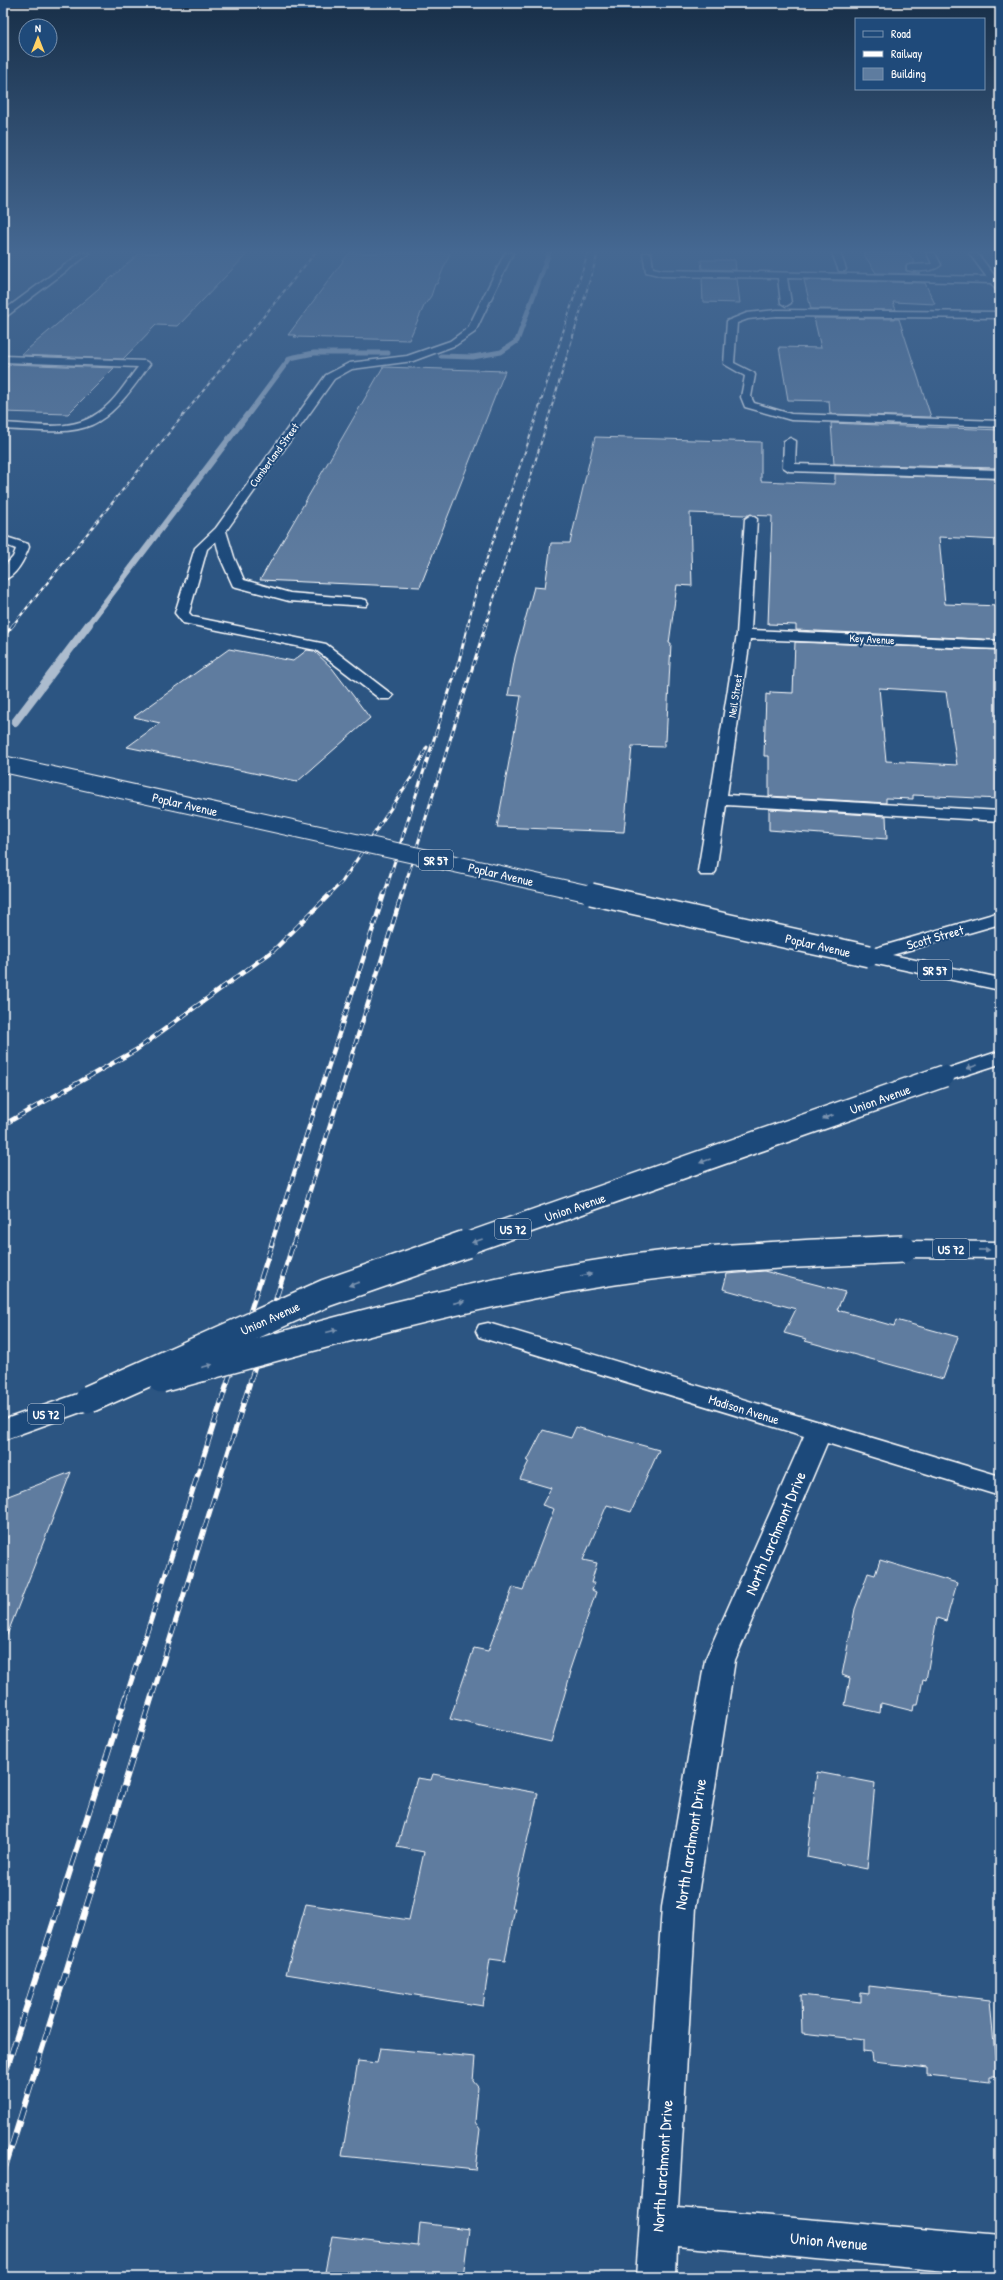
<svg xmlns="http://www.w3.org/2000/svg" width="1003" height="2280" font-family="'Patrick Hand',sans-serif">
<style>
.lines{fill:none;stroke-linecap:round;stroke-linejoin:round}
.stream-far2{stroke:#acbcce;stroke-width:5}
.stream-far1{stroke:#acbcce;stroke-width:6}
.stream{stroke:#acbcce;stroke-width:8}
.building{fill:#5e7c9f;stroke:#fff;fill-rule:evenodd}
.minor-casing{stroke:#fff;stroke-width:3}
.major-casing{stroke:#fff;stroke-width:3}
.minor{fill:#1f4a7a;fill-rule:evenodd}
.major{fill:#1f4a7a;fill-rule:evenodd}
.rail-far4-casing{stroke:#fff;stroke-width:2}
.rail-far3-casing{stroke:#fff;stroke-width:3}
.rail-far2-casing{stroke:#fff;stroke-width:4.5}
.rail-far1-casing{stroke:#fff;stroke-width:5}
.rail-casing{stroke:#fff;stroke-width:6}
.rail-far4{stroke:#1f4a7a;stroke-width:1.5;stroke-dasharray:4;stroke-linecap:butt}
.rail-far3{stroke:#1f4a7a;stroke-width:2;stroke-dasharray:6;stroke-linecap:butt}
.rail-far2{stroke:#1f4a7a;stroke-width:3;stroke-dasharray:8;stroke-linecap:butt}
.rail-far1{stroke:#1f4a7a;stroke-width:3.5;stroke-dasharray:11;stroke-linecap:butt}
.rail{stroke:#1f4a7a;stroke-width:4.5;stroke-dasharray:14;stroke-linecap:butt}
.major-bridge-far2-casing{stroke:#fff;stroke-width:18;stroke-linecap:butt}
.major-bridge-far1-casing{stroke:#fff;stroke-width:24;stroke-linecap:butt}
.major-bridge-casing{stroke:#fff;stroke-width:30;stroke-linecap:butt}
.major-bridge-far2{stroke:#1f4a7a;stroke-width:16}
.major-bridge-far1{stroke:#1f4a7a;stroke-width:21}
.major-bridge{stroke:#1f4a7a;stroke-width:27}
.oneway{fill:#7992af}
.labels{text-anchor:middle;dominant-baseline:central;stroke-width:4;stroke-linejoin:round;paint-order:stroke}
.far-street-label{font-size:11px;fill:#fff;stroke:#1f4a7a}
.shield{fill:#1f4a7a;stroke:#bcc9d7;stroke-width:1}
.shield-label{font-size:12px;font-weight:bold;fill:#fff}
.street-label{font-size:13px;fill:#fff;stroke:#1f4a7a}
.near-street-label{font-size:16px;fill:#fff;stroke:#1f4a7a}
</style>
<rect width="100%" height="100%" fill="#2c5582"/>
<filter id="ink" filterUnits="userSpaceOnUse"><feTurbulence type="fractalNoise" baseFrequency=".025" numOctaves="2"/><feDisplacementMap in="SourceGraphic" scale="8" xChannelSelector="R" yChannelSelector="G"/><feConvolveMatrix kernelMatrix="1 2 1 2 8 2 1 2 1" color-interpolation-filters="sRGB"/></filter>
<g filter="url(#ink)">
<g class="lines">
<g class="stream-far2">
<polyline points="441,356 473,357 501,352 517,341 549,253"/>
<polyline points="247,416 290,358 314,353 388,353"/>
</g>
<polyline class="stream-far1" points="88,625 247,415"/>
<polyline class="stream" points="15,722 89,624"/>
</g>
<g class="building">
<polygon points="140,253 248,253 178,326 156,325 123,359 21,355"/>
<polygon points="349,253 450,253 437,284 435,284 431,296 424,306 409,340 294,337 296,335 288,335"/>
<polygon points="863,253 908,253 915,263 906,265 906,271 921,274 876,273"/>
<polygon points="701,260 735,260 736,270 702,269"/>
<polygon points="702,278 737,279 740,303 703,302"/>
<polygon points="804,280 925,283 935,304 893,302 896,310 811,309"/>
<polygon points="814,318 899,319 931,417 830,414 829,401 788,400 779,347 821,348"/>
<polygon points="11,364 114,368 68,414 3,412 3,370"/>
<polygon points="383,367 505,371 420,587 260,580"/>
<polygon points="831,423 1000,430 1000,468 834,464"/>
<polygon points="595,437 761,442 761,481 835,484 835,474 1000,479 1000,540 939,537 945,604 1000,606 1000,640 796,630 796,625 768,624 772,516 690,513 692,586 677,585 669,643 671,643 666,741 664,741 664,747 632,746 624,832 497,827 521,696 508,695 515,657 534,587 545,588 551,543 570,543"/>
<path d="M795 642 1000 650V799L913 795V799L886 798V803L769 796V756H764L766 694 770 695V692L793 693ZM879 688 946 692 957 765 886 761Z"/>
<polygon points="229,649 293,661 307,650 314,651 332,668 370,718 297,782 127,747 160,723 134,717"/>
<polygon points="769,809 886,816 887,839 769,830"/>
<polygon points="764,1271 845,1292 837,1310 894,1326 896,1320 958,1337 943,1379 805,1341 806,1339 784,1333 796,1309 723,1289 727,1274"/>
<polygon points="576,1427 659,1450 631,1512 607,1505 583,1560 597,1563 591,1583 595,1583 592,1590 596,1592 569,1672 571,1672 551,1742 450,1719 474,1648 488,1651 513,1587 523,1590 554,1509 542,1505 551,1488 520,1479 529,1461 527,1461 543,1430 571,1438"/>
<polygon points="71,1472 5,1640 3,1640 3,1498"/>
<polygon points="880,1560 957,1583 946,1621 937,1618 926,1680 923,1679 918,1705 914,1705 913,1711 881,1703 880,1713 845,1705 850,1678 842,1675 855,1609 868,1573 875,1575"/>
<polygon points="817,1772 875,1783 867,1869 807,1857"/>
<polygon points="433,1774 538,1793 512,1908 515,1908 505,1961 490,1959 483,2006 286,1974 306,1904 409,1920 424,1852 397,1847 417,1778 431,1780"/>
<polygon points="869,1986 990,2000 997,2077 990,2077 990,2082 928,2075 928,2068 873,2062 872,2052 864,2051 864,2040 802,2033 801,1995 861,2002 861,1993 869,1994"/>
<polygon points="380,2048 475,2057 473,2081 478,2087 475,2122 480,2129 475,2170 342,2156 358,2061 377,2063"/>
<polygon points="420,2223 469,2229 463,2277 324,2277 332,2236 418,2246"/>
</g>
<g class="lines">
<defs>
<g id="minor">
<polygon points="81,253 90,253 3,319 3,311"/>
<polygon points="505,253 513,253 475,332 456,345 413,361 352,369 334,379 226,531 234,557 244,580 290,593 361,599 366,600 368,603 366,606 289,601 233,586 220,557 216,541 207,549 189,613 193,617 326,644 390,693 393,696 390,699 380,699 316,650 183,623 175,613 195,548 216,528 326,375 349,363 407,356 450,341 468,328"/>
<polygon points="643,253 651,253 653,268 662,270 993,277 997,280 993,283 787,278 791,303 786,306 781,303 778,278 662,276 646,272"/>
<polygon points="832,253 840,253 846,269 845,271 839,271"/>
<path d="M927 253H935L941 265C934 272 917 272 907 270V266L910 265 932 264Z"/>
<polygon points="777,310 1000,312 1000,318 777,316 748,319 737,323 734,363 754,373 755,375 751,397 754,403 791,414 1000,421 1000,427 791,420 745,407 741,397 745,376 724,364 727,321 747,313"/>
<path d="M3 356 145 361 150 364C99 437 89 434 3 429V423C34 424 71 433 98 413 115 402 126 382 138 367L3 362Z"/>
<polygon points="790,438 796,441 795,464 1000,470 1000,478 789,471 783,467 784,441"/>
<polygon points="751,515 757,519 751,630 1000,641 1000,649 750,639 727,795 1000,811 1000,821 726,805 716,871 713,875 701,875 698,871 737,634 745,519"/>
<path d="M3 536 28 544 29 547C25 558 16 577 3 580V568L13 557 16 549 3 544Z"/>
<polygon points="488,1323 1000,1476 1000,1496 827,1443 735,1660 696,1907 678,2208 1000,2236 1000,2276 677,2246 676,2277 636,2277 662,1907 705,1660 804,1436 479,1337 476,1331 479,1325"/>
</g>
<g id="major">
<polygon points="969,253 977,253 1000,283 1000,292 997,291"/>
<polygon points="1000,912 1000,924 892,955 1000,978 1000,990 872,963 862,960 859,956 862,952"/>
<polygon points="1000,1051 1000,1064 944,1082 937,1080 933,1076 937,1072"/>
<polygon points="903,1241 1000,1242 1000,1258 903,1257 895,1254 891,1249 895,1244"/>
<polygon points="89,1390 98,1392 102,1399 98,1406 3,1440 3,1420"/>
</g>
</defs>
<use href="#minor" class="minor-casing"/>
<use href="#major" class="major-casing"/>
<use href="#minor" class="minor"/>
<use href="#major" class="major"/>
<defs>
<g id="rail-far4">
<polyline points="13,625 315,253"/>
<polyline points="468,625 477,586 526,449 588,253"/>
<polyline points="486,625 598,253"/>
</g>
<g id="rail-far3">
<polyline points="3,637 14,624"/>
<polyline points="329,895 342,882 413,775 427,747"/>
<polyline points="384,895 459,661 468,624"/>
<polyline points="402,895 486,624"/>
</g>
<g id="rail-far2">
<polyline points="3,1125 136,1050 274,950 330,894"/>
<polyline points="271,1245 384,894"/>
<polyline points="293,1245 402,894"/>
</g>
<g id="rail-far1">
<polyline points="126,1697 272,1244"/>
<polyline points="152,1697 293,1244"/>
</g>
<g id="rail">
<polyline points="3,2080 126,1696"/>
<polyline points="3,2174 152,1696"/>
</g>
</defs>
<use href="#rail-far4" class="rail-far4-casing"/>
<use href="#rail-far3" class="rail-far3-casing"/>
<use href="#rail-far2" class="rail-far2-casing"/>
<use href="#rail-far1" class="rail-far1-casing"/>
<use href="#rail" class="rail-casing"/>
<use href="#rail-far4" class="rail-far4"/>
<use href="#rail-far3" class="rail-far3"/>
<use href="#rail-far2" class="rail-far2"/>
<use href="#rail-far1" class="rail-far1"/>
<use href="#rail" class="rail"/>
<defs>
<polyline id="major-bridge-far2" points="3,764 595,895"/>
<g id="major-bridge-far1">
<polyline points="591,894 869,956"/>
<polyline points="463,1245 944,1076"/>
</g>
<g id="major-bridge">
<path d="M161 1379C311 1337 461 1294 615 1271 711 1256 807 1254 903 1249"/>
<polyline points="89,1399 326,1293 466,1244"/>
</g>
</defs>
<use href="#major-bridge-far2" class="major-bridge-far2-casing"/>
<use href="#major-bridge-far1" class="major-bridge-far1-casing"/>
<use href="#major-bridge" class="major-bridge-casing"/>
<use href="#major-bridge-far2" class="major-bridge-far2"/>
<use href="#major-bridge-far1" class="major-bridge-far1"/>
<use href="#major-bridge" class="major-bridge"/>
</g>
<defs><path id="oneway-solid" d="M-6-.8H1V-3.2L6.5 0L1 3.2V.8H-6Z"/></defs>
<g class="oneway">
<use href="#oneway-solid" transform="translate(972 1067) rotate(161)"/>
<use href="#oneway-solid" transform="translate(828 1117) rotate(160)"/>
<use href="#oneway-solid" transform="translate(705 1161) rotate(160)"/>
<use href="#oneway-solid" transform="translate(477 1241) rotate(161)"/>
<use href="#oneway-solid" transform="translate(984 1250) rotate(1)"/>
<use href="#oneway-solid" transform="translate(586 1275) rotate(-10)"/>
<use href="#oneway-solid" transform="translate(354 1284) rotate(161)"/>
<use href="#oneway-solid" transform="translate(459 1302) rotate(-13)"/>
<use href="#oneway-solid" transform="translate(332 1331) rotate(-15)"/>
<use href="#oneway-solid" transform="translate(207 1366) rotate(-15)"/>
</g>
</g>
<linearGradient id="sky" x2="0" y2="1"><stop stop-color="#182f48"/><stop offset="0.44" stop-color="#456892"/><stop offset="1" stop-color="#456892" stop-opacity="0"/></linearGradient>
<rect width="1003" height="572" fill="url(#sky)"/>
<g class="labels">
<g class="far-street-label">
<text transform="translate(274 455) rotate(-54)">Cumberland Street</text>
<text transform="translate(872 639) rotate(3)">Key Avenue</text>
<text transform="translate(735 696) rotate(-81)">Neil Street</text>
</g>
<g class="shield">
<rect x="419" y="850" width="34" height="20" rx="3"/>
<rect x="918" y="960" width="34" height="20" rx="3"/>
<rect x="495" y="1219" width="36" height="20" rx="3"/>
<rect x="933" y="1239" width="36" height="20" rx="3"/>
<rect x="28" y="1404" width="36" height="20" rx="3"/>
</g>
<g class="shield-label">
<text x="436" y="860">SR 57</text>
<text x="935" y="970">SR 57</text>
<text x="513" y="1229">US 72</text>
<text x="951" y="1249">US 72</text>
<text x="46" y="1414">US 72</text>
</g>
<g class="street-label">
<text transform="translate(185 804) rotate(13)">Poplar Avenue</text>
<text transform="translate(501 874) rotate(13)">Poplar Avenue</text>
<text transform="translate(935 937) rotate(-16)">Scott Street</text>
<text transform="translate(818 945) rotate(13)">Poplar Avenue</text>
<text transform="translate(880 1099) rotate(-20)">Union Avenue</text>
<text transform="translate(575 1207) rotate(-19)">Union Avenue</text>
<text transform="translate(270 1318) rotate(-24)">Union Avenue</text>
<text transform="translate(744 1409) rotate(17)">Madison Avenue</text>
</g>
<g class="near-street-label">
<text transform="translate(775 1533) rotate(-67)">North Larchmont Drive</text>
<text transform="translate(690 1844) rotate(-81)">North Larchmont Drive</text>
<text transform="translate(662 2166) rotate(-86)">North Larchmont Drive</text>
<text transform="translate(829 2241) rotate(5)">Union Avenue</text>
</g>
</g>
<rect width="1003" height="2280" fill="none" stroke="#1f4a7a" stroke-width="16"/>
<rect x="8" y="8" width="987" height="2264" fill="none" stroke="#fff" stroke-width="1.5" filter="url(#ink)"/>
<rect x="855" y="18" width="130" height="72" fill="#1f4a7a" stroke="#7992af"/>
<rect x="863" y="31" width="20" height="6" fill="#1f4a7a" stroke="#7992af"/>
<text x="891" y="38" font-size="12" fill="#ffffff">Road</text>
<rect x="863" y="51" width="20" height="6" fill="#ffffff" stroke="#7992af"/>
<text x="891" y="58" font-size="12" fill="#ffffff">Railway</text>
<rect x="863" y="68" width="20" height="12" fill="#5e7c9f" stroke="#7992af"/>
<text x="891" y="78" font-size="12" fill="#ffffff">Building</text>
<g transform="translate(38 38)"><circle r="19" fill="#1f4a7a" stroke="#7992af"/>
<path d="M0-3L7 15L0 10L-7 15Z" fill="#ffd166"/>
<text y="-6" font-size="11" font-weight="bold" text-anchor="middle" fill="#ffffff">N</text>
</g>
</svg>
